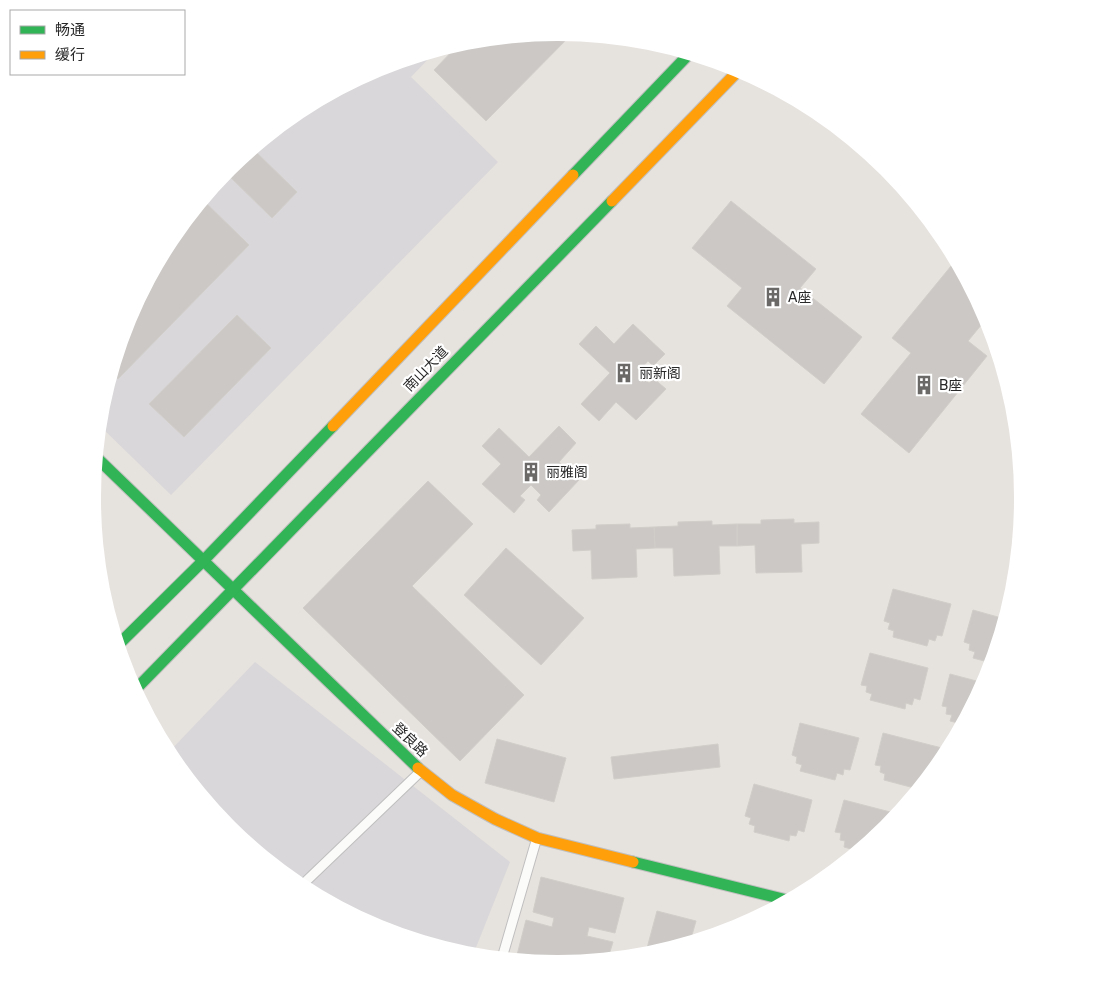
<svg xmlns="http://www.w3.org/2000/svg" width="1115" height="996" font-family="Rubik,'Noto Sans SC',sans-serif">
<style>
.industrial{fill:#d9d7d9}
.building{fill:#cbc8c5;stroke:#d1ceca}
.lines{fill:none;stroke-linecap:round;stroke-linejoin:round}
.lane-casing{stroke:#c0bfbf;stroke-width:11}
.fast-casing{stroke:#c0bfbf;stroke-width:13}
.slow-casing{stroke:#c0bfbf;stroke-width:13}
.lane{stroke:#fbfbfa;stroke-width:9}
.fast{stroke:#30b455;stroke-width:11}
.slow{stroke:#ff9f0a;stroke-width:11}
.labels{text-anchor:middle;dominant-baseline:central;stroke-width:4.5;stroke-linejoin:round;paint-order:stroke}
.poi-label{font-size:14px;fill:#282828;stroke:#fff;text-anchor:start}
.street-label{font-size:14px;fill:#282828;stroke:#fff}
</style>
<rect width="100%" height="100%" fill="#e6e2de"/>
<g class="industrial">
<polygon points="436,51 411,77 498,162 171,495 99,425 101,407 128,320 171,239 229,169 299,111 380,68"/>
<polygon points="255,662 510,862 473,955 466,954 379,928 299,885 228,827 170,756 168,753"/>
</g>
<g class="building">
<polygon points="558,33 572,34 486,121 434,70 460,43 467,41"/>
<polygon points="253,149 297,192 272,218 225,172"/>
<polygon points="203,200 249,245 118,379 112,372 128,320 171,239"/>
<polygon points="731,201 816,269 800,288 862,337 824,384 727,306 742,288 692,248"/>
<polygon points="956,260 987,318 968,341 987,356 909,453 861,414 911,353 892,338"/>
<polygon points="237,315 271,348 184,437 149,404"/>
<polygon points="633,324 665,354 653,366 648,361 638,372 649,383 653,378 666,389 636,420 616,402 599,421 581,404 610,373 579,344 596,326 614,344"/>
<polygon points="559,426 576,443 559,462 579,480 549,512 537,500 541,495 531,485 520,496 525,500 514,513 482,484 501,464 482,446 499,428 529,457"/>
<polygon points="428,481 473,524 412,586 524,695 460,761 303,608"/>
<polygon points="794,519 794,523 819,522 819,543 801,544 802,572 756,573 755,545 737,546 737,524 761,524 761,520"/>
<polygon points="712,521 712,525 737,524 737,546 719,546 720,574 674,576 673,548 655,548 654,527 678,526 678,522"/>
<polygon points="630,524 630,528 654,527 655,548 636,549 637,577 592,579 591,550 573,551 572,530 596,529 596,525"/>
<polygon points="506,548 584,618 541,665 464,595"/>
<polygon points="893,589 951,604 942,636 937,635 935,641 929,639 927,646 893,637 894,631 888,629 890,623 884,621"/>
<polygon points="973,610 1005,619 992,663 973,658 975,652 969,650 970,644 964,642"/>
<polygon points="870,653 928,668 920,700 914,698 912,705 906,703 905,709 870,700 872,694 866,692 867,686 861,685"/>
<polygon points="950,674 984,683 962,724 950,721 952,715 946,714 947,707 942,706"/>
<polygon points="800,723 859,738 850,770 844,769 843,775 837,773 835,780 800,771 802,765 796,763 797,757 792,755"/>
<polygon points="883,733 942,748 938,765 922,784 920,783 918,789 884,780 885,774 880,772 881,766 875,765"/>
<polygon points="497,739 566,758 554,802 485,783"/>
<polygon points="718,744 720,767 614,779 611,757"/>
<polygon points="754,784 812,800 804,832 798,830 796,836 790,835 789,841 754,832 755,826 749,824 751,818 745,816"/>
<polygon points="844,800 898,814 886,827 858,851 844,847 845,841 840,840 841,833 835,832"/>
<polygon points="541,877 624,898 615,933 589,927 587,936 613,942 608,958 557,963 545,962 517,955 526,920 552,927 554,918 533,912"/>
<polygon points="657,911 696,921 690,942 651,954 646,952"/>
</g>
<g class="lines">
<defs>
<g id="lane">
<polyline points="301,886 419,773"/>
<polyline points="502,958 536,841"/>
</g>
<g id="fast">
<polyline points="573,175 689,54"/>
<polyline points="96,457 418,768"/>
<polyline points="118,645 203,561 333,426"/>
<polyline points="135,690 612,201"/>
<polyline points="633,862 787,900"/>
</g>
<g id="slow">
<polyline points="612,201 739,70"/>
<polyline points="333,426 573,175"/>
<polyline points="418,768 452,795 495,819 537,838 633,862"/>
</g>
</defs>
<use href="#lane" class="lane-casing"/>
<use href="#fast" class="fast-casing"/>
<use href="#slow" class="slow-casing"/>
<use href="#lane" class="lane"/>
<use href="#fast" class="fast"/>
<use href="#slow" class="slow"/>
</g>
<defs>
<symbol id="building-bare" viewBox="-9 -9 18 18"><path d="M-4-6H4V6H1V3H-1V6H-4ZM-2.5-4.3h1.7v1.8h-1.7ZM.8-4.3h1.7v1.8H.8ZM-2.5-1h1.7V.8h-1.7ZM.8-1h1.7V.8H.8Z" fill="#6a6968" stroke="#fff" stroke-width="2.5" paint-order="stroke"/></symbol>
</defs>
<g fill-rule="evenodd">
<use href="#building-bare" x="759" y="283" width="28" height="28"/>
<use href="#building-bare" x="610" y="359" width="28" height="28"/>
<use href="#building-bare" x="910" y="371" width="28" height="28"/>
<use href="#building-bare" x="517" y="458" width="28" height="28"/>
</g>
<g class="labels">
<g class="poi-label">
<text x="788" y="297">A座</text>
<text x="639" y="373">丽新阁</text>
<text x="939" y="385">B座</text>
<text x="546" y="472">丽雅阁</text>
</g>
<g class="street-label">
<text transform="translate(426 369) rotate(-46)">南山大道</text>
<text transform="translate(410 740) rotate(44)">登良路</text>
</g>
</g>
<path d="M0 0H1115V996H0ZM557 41H558A456 456 0 0 1 1014 497V499A456 456 0 0 1 558 955H557A456 456 0 0 1 101 499V497A456 456 0 0 1 557 41Z" fill="#fff" fill-rule="evenodd"/>
<rect x="10" y="10" width="175" height="65" fill="#ffffff" stroke="#a9a9a9"/>
<rect x="20" y="26" width="25" height="8" fill="#30b455" stroke="#a9a9a9"/>
<text x="55" y="35" font-size="15" fill="#282828">畅通</text>
<rect x="20" y="51" width="25" height="8" fill="#ff9f0a" stroke="#a9a9a9"/>
<text x="55" y="60" font-size="15" fill="#282828">缓行</text>
</svg>
